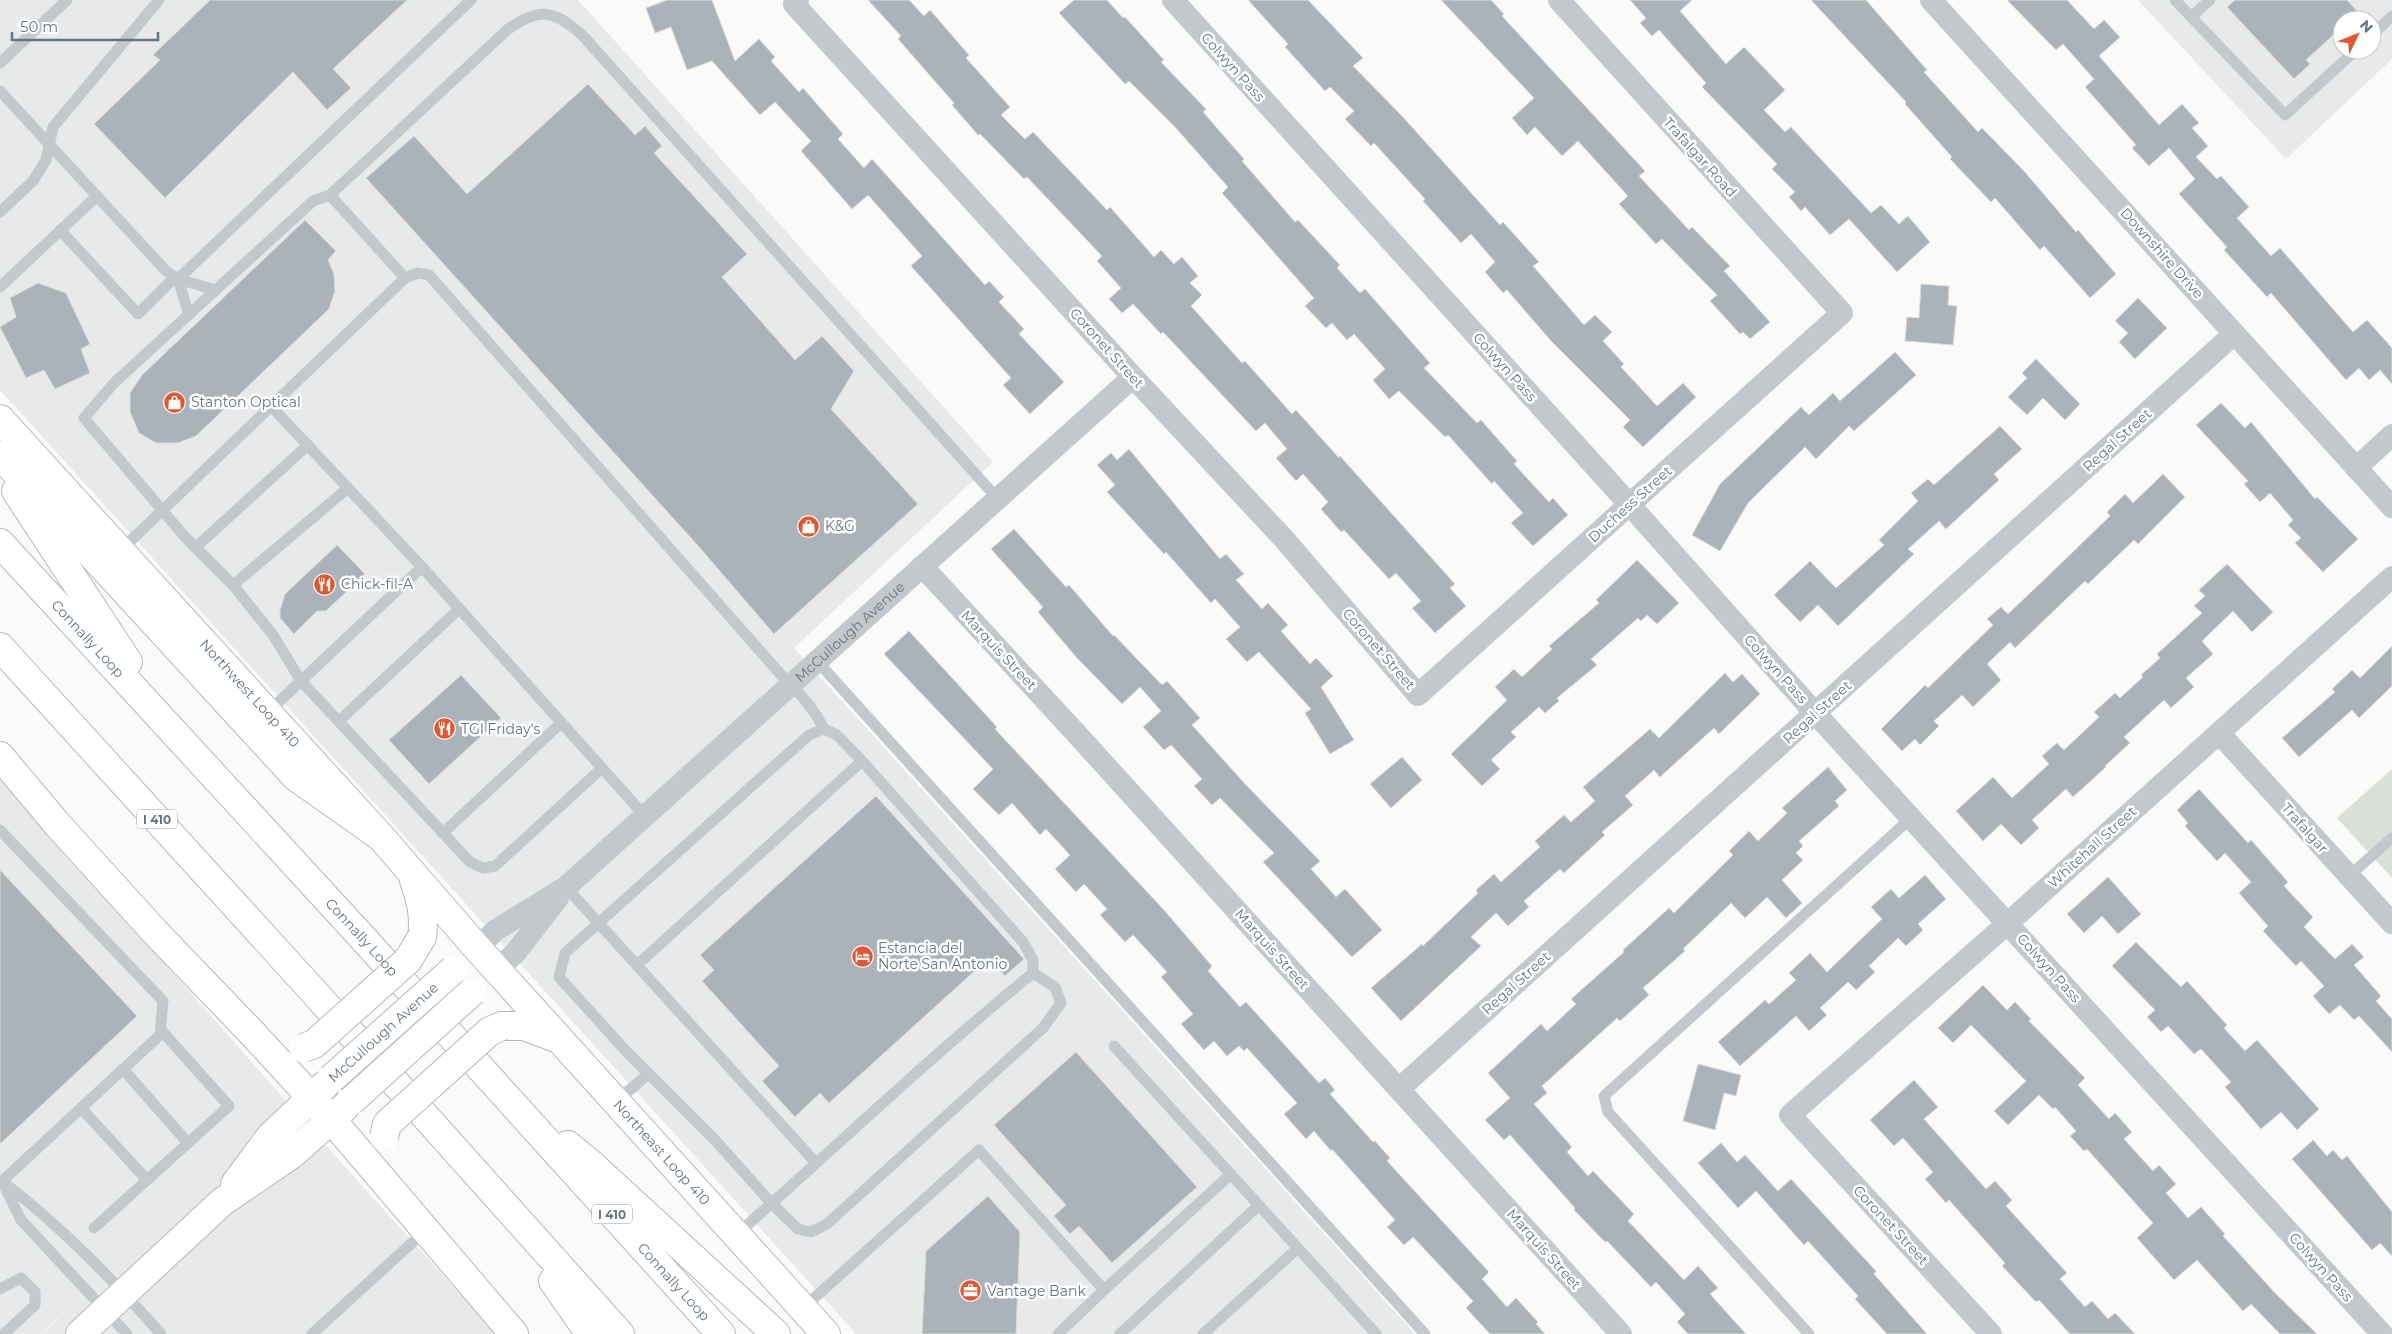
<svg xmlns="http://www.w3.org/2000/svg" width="2392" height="1334" font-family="Montserrat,sans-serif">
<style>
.built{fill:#e8e9e9;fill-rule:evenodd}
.green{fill:#dadfd7}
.building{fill:#aab3b9;stroke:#dcdcda}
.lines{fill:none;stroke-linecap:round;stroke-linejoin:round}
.secondary-casing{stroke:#b3babf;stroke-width:30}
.highway-casing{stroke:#b4b9bd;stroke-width:30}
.lane{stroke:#c3c8cc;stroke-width:11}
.street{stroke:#c3c8cc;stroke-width:22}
.secondary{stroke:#fff;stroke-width:28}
.highway{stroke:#fff;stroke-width:28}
.secondary-bridge-casing{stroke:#b3babf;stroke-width:30;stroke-linecap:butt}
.secondary-bridge{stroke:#fff;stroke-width:28}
.labels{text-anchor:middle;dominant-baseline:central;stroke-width:5;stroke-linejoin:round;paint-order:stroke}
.shield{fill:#fff;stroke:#939fa8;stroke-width:1}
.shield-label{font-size:12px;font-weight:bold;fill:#657683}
.street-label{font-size:14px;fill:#657683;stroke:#fff}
.poi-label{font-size:14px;fill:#657683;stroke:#fff;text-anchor:start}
</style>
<rect width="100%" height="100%" fill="#fafaf8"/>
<g class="built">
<polygon points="0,0 578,0 993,462 794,648 1415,1334 856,1334 0,390"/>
<path d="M2138 0H2392V59L2286 159ZM2342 20H2372V50H2342Z"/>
<polygon points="0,776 292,1108 496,1334 42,1334 92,1287 41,1334 0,1334"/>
</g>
<polygon class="green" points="2392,769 2392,878 2337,818"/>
<g class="building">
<polygon points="210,0 407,0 333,69 351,88 327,110 293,72 165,198 94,124 160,60 153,55"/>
<polygon points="667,0 712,0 735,61 759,39 775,57 771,61 799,92 803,88 843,134 838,139 864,168 872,159 985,285 989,281 1004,297 999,302 1024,329 1019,334 1064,382 1030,414 1003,385 1011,378 911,266 922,256 868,195 852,209 801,151 811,141 775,102 760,115 712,61 687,70 671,27 655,33 646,8"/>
<polygon points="868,0 909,0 924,16 930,10 969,55 966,58 1010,107 1001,115 1025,139 1033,132 1107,210 1110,207 1154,257 1161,250 1174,264 1182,257 1198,276 1190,283 1202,295 1191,306 1242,363 1245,361 1292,414 1296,410 1339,458 1340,456 1455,584 1450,588 1466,606 1435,633 1412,608 1421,601 1396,573 1389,579 1344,530 1341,532 1321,509 1328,502 1303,474 1296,481 1276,458 1287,449 1265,423 1256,431 1163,332 1161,334 1133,304 1122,313 1109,299 1121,288 1097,261 1102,256 1027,177 1024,179 980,134 978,135 952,105 954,103 898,39 901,36"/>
<polygon points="1074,0 1107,0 1123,18 1125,17 1164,60 1161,62 1206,109 1203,112 1244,159 1242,161 1295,222 1298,220 1340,265 1337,268 1360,293 1365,289 1430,363 1424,368 1477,423 1481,420 1517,461 1514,464 1549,502 1553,498 1568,515 1533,546 1511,523 1523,513 1494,481 1492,484 1448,435 1445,437 1399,391 1389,399 1373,380 1385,369 1354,334 1347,340 1332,323 1326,328 1305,306 1314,298 1222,193 1228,187 1175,127 1129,81 1125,84 1059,13"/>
<polygon points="1248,0 1308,0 1363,58 1353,66 1402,116 1500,225 1503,222 1539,262 1533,266 1584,325 1595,315 1612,332 1603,341 1624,364 1621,367 1657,406 1683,383 1696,397 1643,447 1623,427 1630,420 1552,342 1507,290 1503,293 1485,272 1495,262 1471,234 1461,243 1423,201 1425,199 1374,143 1371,146 1345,119 1354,111 1330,87 1325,91 1285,47 1288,44"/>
<polygon points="1441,0 1491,0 1504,14 1502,16 1645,171 1639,176 1689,230 1692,227 1730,266 1724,271 1770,322 1750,339 1743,332 1740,334 1710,301 1717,295 1662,239 1656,244 1619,204 1628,196 1578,141 1562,156 1535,127 1527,135 1512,118 1534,98"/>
<polygon points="1630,0 1692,0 1680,11 1726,64 1744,47 1785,90 1764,110 1785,132 1791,127 1871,213 1881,205 1899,224 1908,216 1930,242 1897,272 1849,219 1830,235 1805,207 1801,211 1789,197 1795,192 1772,169 1777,164 1702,87 1706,83 1659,30 1652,36 1640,23 1646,18"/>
<polygon points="1811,0 1866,0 1927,70 1924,72 1978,132 1982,128 2024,171 2076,232 2078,230 2116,274 2090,298 2044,246 2040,250 1995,198 1991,202 1950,159 1952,157 1905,104 1906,102"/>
<polygon points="2007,0 2067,0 2094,29 2104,20 2120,37 2099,56 2159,125 2182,104 2199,123 2192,128 2208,146 2196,157 2217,179 2221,176 2249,207 2237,218 2271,256 2280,248 2353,332 2367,320 2392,348 2392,384 2380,370 2369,380 2359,368 2346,380 2271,293 2267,297 2224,250 2227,247 2179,194 2195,179 2169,148 2149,166 2132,148 2136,145 2085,87 2094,79 2063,44 2056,50"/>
<polygon points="2235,0 2347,0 2358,12 2349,20 2342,20 2342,27 2306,60 2310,64 2294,79 2227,7"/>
<polygon points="588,84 635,135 645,126 662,146 654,153 747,254 722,277 795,360 822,336 854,371 831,409 918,504 774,634 700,548 366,178 414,136 467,194"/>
<polygon points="305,220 336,251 328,260 334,274 335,291 329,309 196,436 178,443 156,443 139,433 130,412 130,393 142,375"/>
<polygon points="38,283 66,293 90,344 81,349 90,373 55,389 44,370 26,378 0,327 16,317 10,298"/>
<polygon points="1921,284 1949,286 1948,305 1957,306 1953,345 1905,341 1907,317 1919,318"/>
<polygon points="2138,298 2167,328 2135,359 2119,342 2128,333 2115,321"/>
<polygon points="1895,352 1916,375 1854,431 1849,426 1816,459 1805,447 1748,503 1720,551 1692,535 1720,484 1801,407 1809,415 1833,393 1840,401"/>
<polygon points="2036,359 2080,404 2065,420 2043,398 2027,415 2008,397 2027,378 2022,373"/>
<polygon points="2221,403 2245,428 2251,422 2315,499 2317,497 2358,539 2323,572 2295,543 2301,538 2288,525 2293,520 2270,493 2260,502 2244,484 2248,481 2196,425"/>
<polygon points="2000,426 2022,449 1994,474 1999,480 1946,529 1939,521 1908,549 1914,554 1838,626 1818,605 1800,622 1774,595 1810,561 1836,588 1884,545 1879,540 1918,501 1911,493 1928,479 1934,485"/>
<polygon points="1129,449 1220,559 1226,554 1244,574 1236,580 1262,609 1268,603 1288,625 1281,631 1310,664 1316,658 1333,676 1321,687 1354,740 1330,754 1305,713 1311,709 1259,652 1247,662 1226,639 1240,627 1215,599 1211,603 1166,552 1164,554 1107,492 1115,485 1097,465 1111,453 1117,460"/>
<polygon points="2163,474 2185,497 2138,544 2134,540 2088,584 2085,581 2015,648 2010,642 1987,664 2001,680 1973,707 1962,695 1934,721 1939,726 1920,745 1915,739 1902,751 1881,729 1925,685 1928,688 1993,625 1987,619 2001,607 2008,614 2049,575 2110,516 2107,512 2125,494 2133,503"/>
<polygon points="1014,529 1066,587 1069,585 1113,636 1114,635 1162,685 1167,681 1200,718 1192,725 1246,785 1320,861 1311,869 1336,897 1345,889 1382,930 1352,957 1263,862 1274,853 1220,798 1212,805 1194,786 1202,779 1171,745 1164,750 1143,727 1161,711 1140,687 1122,704 1077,658 1038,612 1043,607 991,549"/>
<polygon points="337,545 365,574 326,611 317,611 294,634 280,618 280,610 285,594"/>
<polygon points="1637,560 1679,603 1657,624 1647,615 1641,621 1638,618 1591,659 1597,665 1557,698 1559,701 1545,713 1539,707 1511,732 1516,737 1491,760 1500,769 1482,786 1451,754 1507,700 1495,687 1514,669 1522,677 1552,649 1549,646 1599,603 1596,600"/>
<polygon points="2227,564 2273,612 2252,632 2233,611 2202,641 2213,654 2186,678 2194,687 2171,708 2164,700 2124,737 2130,743 2105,766 2106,767 2073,797 2066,789 2032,820 2039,828 2021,845 2001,824 1983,841 1956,811 1993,777 2012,798 2049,764 2042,756 2057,743 2064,750 2099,717 2094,712 2115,693 2120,698 2143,677 2141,675 2160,658 2157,654 2202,613 2194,606 2205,596 2199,590"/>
<polygon points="909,631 997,727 995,729 1164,910 1212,966 1208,971 1240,1007 1246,1002 1319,1083 1325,1078 1335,1090 1330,1094 1373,1142 1375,1141 1390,1158 1387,1161 1489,1272 1482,1279 1507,1307 1516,1298 1538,1322 1536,1324 1545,1334 1490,1334 1466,1308 1473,1301 1413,1237 1404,1245 1387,1227 1395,1220 1332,1149 1331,1151 1314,1131 1306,1139 1284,1114 1297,1103 1247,1048 1244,1051 1239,1046 1227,1056 1214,1041 1204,1050 1181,1024 1193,1014 1161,977 1167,972 1133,935 1125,942 1100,915 1107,909 1084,884 1076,892 1055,869 1070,855 1046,829 1040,835 1012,803 999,815 973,789 993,769 884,654"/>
<polygon points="2392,646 2392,686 2359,718 2352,710 2299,757 2282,738 2335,692 2332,689 2352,670 2360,678"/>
<polygon points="1725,673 1733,682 1742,674 1760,694 1719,734 1714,728 1660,777 1654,770 1625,796 1633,805 1602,832 1605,835 1564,873 1560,869 1524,901 1529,907 1508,926 1496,913 1471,937 1481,946 1401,1021 1371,988 1422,944 1423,946 1478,893 1476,890 1494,874 1501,882 1540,847 1535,841 1564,815 1571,822 1595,801 1583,787 1650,729 1659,738"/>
<polygon points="461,675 501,718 429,784 389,740"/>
<polygon points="1402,757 1422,780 1391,808 1370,784"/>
<polygon points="1828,767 1847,790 1835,801 1839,806 1799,841 1803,846 1796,853 1803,860 1782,880 1802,903 1786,918 1767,897 1745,918 1731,903 1683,949 1685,951 1643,988 1649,995 1620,1021 1617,1018 1542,1086 1547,1093 1534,1104 1572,1147 1567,1152 1588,1176 1593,1171 1634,1214 1628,1221 1684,1280 1698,1266 1718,1288 1710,1294 1746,1334 1688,1334 1677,1322 1685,1314 1656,1282 1651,1287 1607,1241 1605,1242 1574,1210 1575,1208 1510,1135 1504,1140 1485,1120 1510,1098 1488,1073 1541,1024 1547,1031 1576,1004 1571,999 1624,952 1623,950 1669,908 1674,913 1733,855 1729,851 1749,831 1758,841 1787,813 1782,808"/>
<polygon points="2199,789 2248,843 2251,840 2288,882 2284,886 2313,917 2304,927 2335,959 2352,944 2364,957 2354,965 2381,996 2376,1001 2392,1019 2392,1052 2359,1016 2354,1020 2340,1005 2329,1014 2313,996 2324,986 2301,961 2296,966 2263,931 2268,926 2239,893 2251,882 2225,853 2217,861 2185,826 2188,823 2177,810"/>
<polygon points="876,796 1024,959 1005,976 989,958 829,1103 820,1093 795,1117 762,1081 779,1066 702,981 714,970 700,955"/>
<polygon points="0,870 137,1016 0,1144"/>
<polygon points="1925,875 1946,899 1918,924 1923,930 1906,946 1898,938 1869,966 1875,972 1856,990 1848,982 1820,1008 1827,1015 1809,1031 1796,1016 1740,1066 1718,1042 1765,1000 1769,1004 1796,980 1789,973 1810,953 1827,972 1882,919 1871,907 1891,889 1899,898"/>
<polygon points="2108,877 2141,914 2118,934 2102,916 2084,933 2067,914"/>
<polygon points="2136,942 2181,987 2187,981 2227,1025 2224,1028 2245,1051 2257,1040 2319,1109 2297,1130 2281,1112 2261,1129 2225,1087 2231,1082 2201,1049 2194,1054 2168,1026 2161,1032 2147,1017 2155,1010 2112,966"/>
<polygon points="1983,985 2007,1010 2015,1002 2031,1019 2029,1021 2085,1078 2078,1085 2109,1119 2115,1113 2132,1132 2124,1139 2153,1171 2159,1165 2176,1184 2166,1193 2188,1218 2201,1207 2225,1234 2223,1236 2276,1294 2317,1334 2280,1334 2251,1304 2243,1311 2197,1260 2174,1280 2137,1238 2153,1223 2087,1149 2084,1151 2070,1136 2076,1131 2055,1107 2053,1109 2039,1095 2008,1125 1994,1111 2026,1081 1971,1025 1953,1043 1938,1028"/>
<polygon points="1076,1052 1197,1187 1112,1263 1079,1226 1070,1234 1054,1216 1066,1205 994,1125"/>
<polygon points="1698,1064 1741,1075 1736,1096 1724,1093 1715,1130 1683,1121"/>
<polygon points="1914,1080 1938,1107 1924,1119 1986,1189 1995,1181 2012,1200 2006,1206 2067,1273 2060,1279 2085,1307 2092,1301 2108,1319 2115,1313 2135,1334 2070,1334 2039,1300 2036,1302 2002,1266 2005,1263 1949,1200 1946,1203 1925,1179 1933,1172 1903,1138 1894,1146 1870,1120"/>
<polygon points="2313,1140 2327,1156 2333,1150 2342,1160 2347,1156 2392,1212 2392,1256 2380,1243 2372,1250 2292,1159"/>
<polygon points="1721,1143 1737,1162 1745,1155 1778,1191 1791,1179 1876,1271 1874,1274 1927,1334 1887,1334 1855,1299 1858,1296 1808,1241 1804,1245 1756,1191 1738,1208 1698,1163"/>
<polygon points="988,1196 1020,1232 1016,1334 922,1334 926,1251"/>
</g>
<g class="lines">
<defs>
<g id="secondary">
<path id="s2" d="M0 419 381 837 477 948 826 1334"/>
<polyline points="0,756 57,824 155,932 253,1034 331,1119 514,1334"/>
<path d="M414 880C421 901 425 916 422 937"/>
<polyline points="502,1026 524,1026 556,1038"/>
<polyline points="235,1184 270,1137 325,1085"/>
<polyline points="80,1334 222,1202 291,1155 345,1107"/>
</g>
<g id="highway">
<polyline points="0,455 296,777 381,837"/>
<polyline points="16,491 128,662"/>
<path id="s3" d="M0 543 361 936 721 1334"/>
<polyline points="0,647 314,992 620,1334"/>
<polyline points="568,1145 592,1165 776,1334"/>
<polyline points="553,1281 590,1334"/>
</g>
</defs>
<use href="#secondary" class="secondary-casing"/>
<use href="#highway" class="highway-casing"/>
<g class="lane">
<polyline points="2175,0 2285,115 2356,50"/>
<polyline points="2191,17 2210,0"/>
<polyline points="2372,35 2392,16"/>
<polyline points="0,63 67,0"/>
<polyline points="0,91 166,271 178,279 471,0"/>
<polyline points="330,195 313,201 114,383 84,418 185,537 233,585 273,635 301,681 470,862 483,868 495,866 602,768"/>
<polyline points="0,212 33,181 46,160 53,127 159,0"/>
<polyline points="60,230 138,314 174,278"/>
<path d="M405 278 330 195 507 30C540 6 555 10 584 37L997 498"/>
<polyline points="178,279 216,290"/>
<polyline points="178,279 189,315"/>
<polyline points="0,287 97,196"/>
<polyline points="196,547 308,445"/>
<path d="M121 550 405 278 418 273 429 275 790 685C805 698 815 711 824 729"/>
<polyline points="422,567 645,816"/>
<polyline points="233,585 348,488"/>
<polyline points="817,661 1425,1334"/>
<polyline points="268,712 422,567 271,406"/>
<polyline points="339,721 459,609"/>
<polyline points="0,830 163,1001 160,1035 0,1183"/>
<polyline points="443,833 561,723"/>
<polyline points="2349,876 2392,838"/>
<polyline points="566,887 816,1163"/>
<polyline points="637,965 862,761"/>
<polyline points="1114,1046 1376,1334"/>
<polyline points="123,1069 188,1143"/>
<polyline points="617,1101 648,1074"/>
<polyline points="81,1108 147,1180"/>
<polyline points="94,1228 229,1106 161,1030"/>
<path d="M737 1234C836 1147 931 1056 1033 973V960L1023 942 862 761 837 735 824 729 809 735 565 953 559 977 625 1050 716 1141 772 1204 798 1229 811 1232 827 1224 1043 1028 1061 1003 1055 987 1033 973"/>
<polyline points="0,1289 21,1278 35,1292 35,1305 4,1334"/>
<polyline points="803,1308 979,1150 1104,1290 1231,1174"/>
<path d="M127 1334 21 1220 2 1181C61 1226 112 1279 161 1334"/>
<polyline points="312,1334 426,1230"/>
<polyline points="1058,1334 1104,1290"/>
<polyline points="1120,1334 1259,1205"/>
<polyline points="1203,1334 1298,1248"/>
<polyline points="1809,1334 1608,1112 1604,1096 1911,818"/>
</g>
<g class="street">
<polyline points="798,0 794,4 1133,377 1284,539 1418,695 1842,313 1559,0"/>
<polyline points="1173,0 1629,504 1815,713 2382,1334"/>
<polyline points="1931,0 2392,507"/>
<polyline points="2356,468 2392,435"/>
<polyline points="922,566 1084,742 1621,1334"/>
<polyline points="2219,733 2392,923"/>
<path id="s1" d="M477 948 496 930 566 887 1133 377"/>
<polyline points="497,970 516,952 558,898"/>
<polyline points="1399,1089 2234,334"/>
<polyline points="1991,1334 1790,1115 2008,923 2392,577"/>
</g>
<use href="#secondary" class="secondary"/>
<use href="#highway" class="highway"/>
<defs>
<g id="secondary-bridge">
<polyline points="303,1048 314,1044 408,960 422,937"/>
<path id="s4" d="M331 1079 453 970"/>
<polyline points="351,1101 473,991"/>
<polyline points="384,1137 387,1124 490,1031 502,1026"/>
</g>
</defs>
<use href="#secondary-bridge" class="secondary-bridge-casing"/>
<use href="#secondary-bridge" class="secondary-bridge"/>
</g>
<defs>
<symbol id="shop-disc" viewBox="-11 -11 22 22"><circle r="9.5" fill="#e4572e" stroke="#fff"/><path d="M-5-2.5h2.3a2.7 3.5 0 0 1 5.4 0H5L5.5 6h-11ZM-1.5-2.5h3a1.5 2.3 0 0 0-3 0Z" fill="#fff"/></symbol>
<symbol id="restaurant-disc" viewBox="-11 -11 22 22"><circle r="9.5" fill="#e4572e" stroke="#fff"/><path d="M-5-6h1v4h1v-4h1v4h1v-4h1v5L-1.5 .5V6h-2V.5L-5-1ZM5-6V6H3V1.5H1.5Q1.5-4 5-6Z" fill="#fff"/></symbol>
<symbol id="hotel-disc" viewBox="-11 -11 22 22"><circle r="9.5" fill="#e4572e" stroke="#fff"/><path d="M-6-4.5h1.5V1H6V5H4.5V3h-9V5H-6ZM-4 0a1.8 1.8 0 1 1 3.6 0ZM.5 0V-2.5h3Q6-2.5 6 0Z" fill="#fff"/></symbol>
<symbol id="office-disc" viewBox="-11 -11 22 22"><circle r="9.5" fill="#e4572e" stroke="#fff"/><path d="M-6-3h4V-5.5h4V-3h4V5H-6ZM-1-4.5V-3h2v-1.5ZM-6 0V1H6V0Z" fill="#fff"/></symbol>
</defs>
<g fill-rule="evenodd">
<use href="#shop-disc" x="162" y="390" width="25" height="25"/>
<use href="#shop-disc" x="796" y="514" width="25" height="25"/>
<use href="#restaurant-disc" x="312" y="572" width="25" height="25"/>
<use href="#restaurant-disc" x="432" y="716" width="25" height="25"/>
<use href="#hotel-disc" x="850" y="944" width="25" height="25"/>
<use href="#office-disc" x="958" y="1278" width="25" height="25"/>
</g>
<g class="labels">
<g class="shield">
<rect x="137" y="809.5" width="40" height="19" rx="4"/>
<rect x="592" y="1204.5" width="40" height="19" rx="4"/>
</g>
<g class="shield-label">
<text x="157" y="819">I 410</text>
<text x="612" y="1214">I 410</text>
</g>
<g class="street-label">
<text transform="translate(1233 67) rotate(48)">Colwyn Pass</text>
<text transform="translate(1700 157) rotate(48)">Trafalgar Road</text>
<text transform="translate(2162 253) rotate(48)">Downshire Drive</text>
<text transform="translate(1107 348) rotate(48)">Coronet Street</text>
<text transform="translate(1505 367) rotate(48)">Colwyn Pass</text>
<text transform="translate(2117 440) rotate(-42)">Regal Street</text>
<text transform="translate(1630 504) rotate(-42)">Duchess Street</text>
<text stroke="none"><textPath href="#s1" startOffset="490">McCullough Avenue</textPath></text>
<text stroke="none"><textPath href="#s3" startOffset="130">Connally Loop</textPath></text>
<text transform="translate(1379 649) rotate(49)">Coronet Street</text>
<text transform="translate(999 650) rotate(47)">Marquis Street</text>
<text transform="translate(1776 669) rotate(48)">Colwyn Pass</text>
<text stroke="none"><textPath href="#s2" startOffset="371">Northwest Loop 410</textPath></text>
<text transform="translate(1817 712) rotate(-42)">Regal Street</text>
<text transform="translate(2305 828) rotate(48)">Trafalgar</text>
<text transform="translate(2092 847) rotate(-42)">Whitehall Street</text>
<text stroke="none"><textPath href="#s3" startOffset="535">Connally Loop</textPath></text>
<text transform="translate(1272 949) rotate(48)">Marquis Street</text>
<text transform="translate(2049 968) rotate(48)">Colwyn Pass</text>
<text transform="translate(1516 983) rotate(-42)">Regal Street</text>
<text stroke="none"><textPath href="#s4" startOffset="70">McCullough Avenue</textPath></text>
<text stroke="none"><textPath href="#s2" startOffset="988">Northeast Loop 410</textPath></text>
<text transform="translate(1891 1225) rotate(47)">Coronet Street</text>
<text transform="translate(1544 1249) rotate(48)">Marquis Street</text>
<text transform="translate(2321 1267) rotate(48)">Colwyn Pass</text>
<text stroke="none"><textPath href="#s3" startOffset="1000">Connally Loop</textPath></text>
</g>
<g class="poi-label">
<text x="191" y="402">Stanton Optical</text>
<text x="825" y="526">K&amp;G</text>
<text x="341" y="584">Chick-fil-A</text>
<text x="461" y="729">TGI Friday's</text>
<text x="878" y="948">Estancia del<tspan x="878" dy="16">Norte San Antonio</tspan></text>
<text x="987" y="1291">Vantage Bank</text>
</g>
</g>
<g transform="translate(2357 35) rotate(47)"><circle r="24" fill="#ffffff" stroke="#c1c8cd"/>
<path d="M0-4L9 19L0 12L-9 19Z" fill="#e4572e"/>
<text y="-8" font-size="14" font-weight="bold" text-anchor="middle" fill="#657683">N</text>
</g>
<path d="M12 32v8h146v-8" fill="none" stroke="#657683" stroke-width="2.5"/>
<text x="20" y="32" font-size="15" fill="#657683" stroke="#ffffff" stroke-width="4" paint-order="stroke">50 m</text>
</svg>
